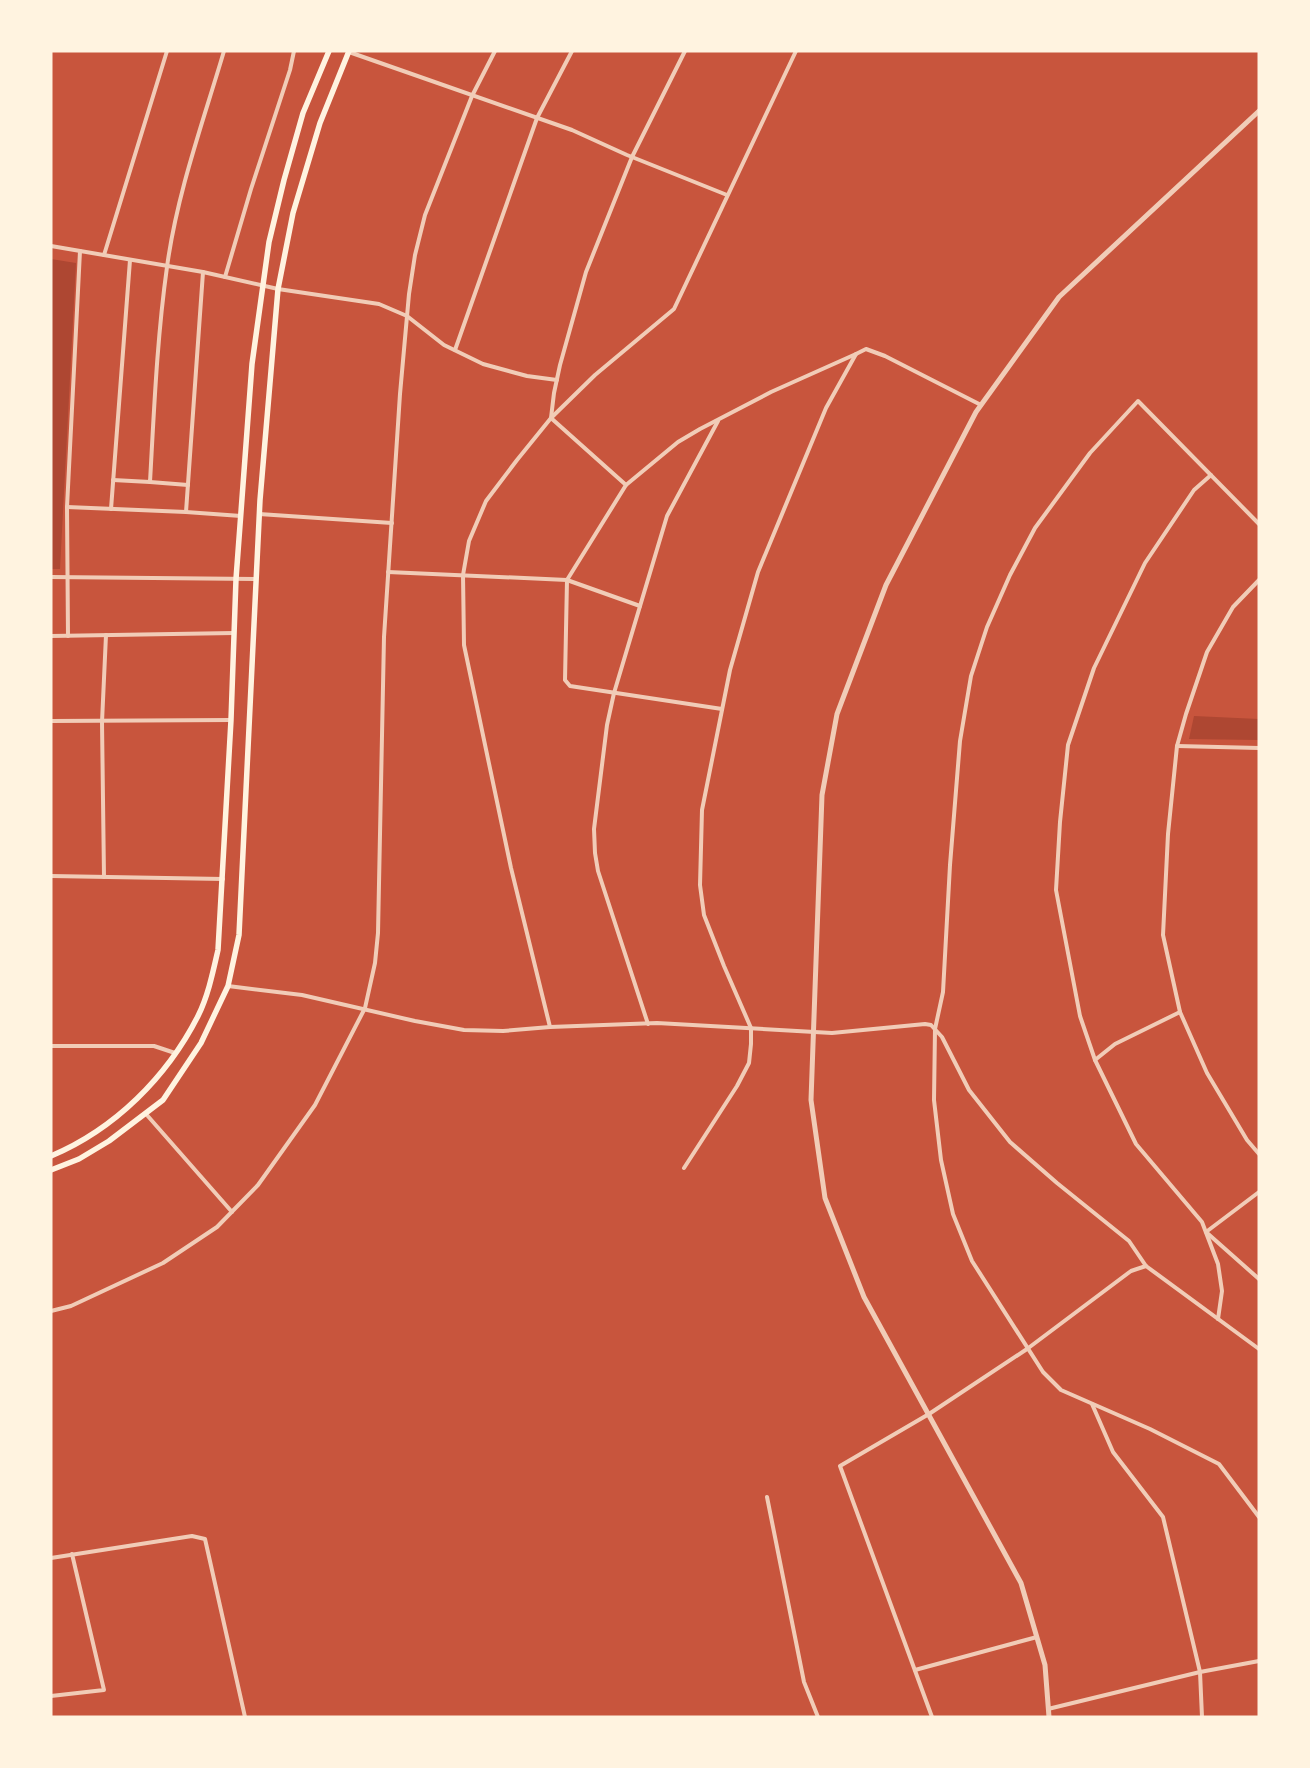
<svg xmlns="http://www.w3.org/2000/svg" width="1310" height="1768" font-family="'Archivo Narrow',sans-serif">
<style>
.green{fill:#ae4732}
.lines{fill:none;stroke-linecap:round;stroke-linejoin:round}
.minor{stroke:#f1ccb7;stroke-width:4}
.tertiary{stroke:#f1ccb7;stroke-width:5}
.secondary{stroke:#fff3e0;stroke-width:5.5}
</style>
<rect width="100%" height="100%" fill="#c8553d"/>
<g class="green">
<polygon points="51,259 76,263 60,569 51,569"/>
<polygon points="1194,716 1259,719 1259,740 1189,739"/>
</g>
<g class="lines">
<g class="minor">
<polyline points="349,52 572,130 627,155 727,195"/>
<polyline points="51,246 203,272 278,289 379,304 407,316 444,345 483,364 527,376 557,380"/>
<polyline points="104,255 167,51"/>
<polyline points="225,277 251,189 290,70 294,51"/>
<polyline points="455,350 537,118 572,51"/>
<polyline points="1211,475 1194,490 1145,563 1094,668 1068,745 1060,822 1056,890 1080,1016 1095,1060 1136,1144 1202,1222 1218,1264 1222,1291 1218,1319"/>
<path d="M113 480 150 482C154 411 157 338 167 267 177 193 203 122 224 51"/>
<polyline points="150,482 188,485"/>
<polyline points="626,485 551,418 554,393 560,365 586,272 632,157 685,51"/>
<polyline points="67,507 186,512 241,516"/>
<polyline points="111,509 130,260"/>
<polyline points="186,512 203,272"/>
<polyline points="259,514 392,523"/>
<polyline points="1259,524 1138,401 1090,453 1035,528 1010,575 987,627 971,676 960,741 950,865 943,992 935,1029 934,1100 941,1160 953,1214 972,1261 1043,1372 1061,1390 1150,1429 1219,1464 1259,1517"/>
<polyline points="388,572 567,580 640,606"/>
<polyline points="51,577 255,579"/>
<polyline points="1259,580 1233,607 1207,652 1186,714 1177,746 1168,834 1163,935 1180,1012 1207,1073 1247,1140 1259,1154"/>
<polyline points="51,636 234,633"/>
<polyline points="68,636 67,507 80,251"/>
<polyline points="722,709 570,686 565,680 567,580 626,485 678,442 700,429 771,392 856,354"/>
<polyline points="51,721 231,720"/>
<polyline points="1177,746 1259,748"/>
<polyline points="51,876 223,879"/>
<polyline points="104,877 102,722 106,635"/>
<polyline points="228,986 302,995 415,1021 464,1030 503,1031 550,1027 657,1023 832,1033 925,1024 931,1025 942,1037 969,1090 1010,1142 1057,1183 1129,1241 1146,1266 1259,1349"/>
<polyline points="648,1024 598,871 595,853 594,829 607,725 614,693 667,516 718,421"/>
<polyline points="550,1027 511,868 464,645 463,575 469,541 486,501 517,460 551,418 595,375 674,309 796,51"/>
<polyline points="51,1046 154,1046 175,1053"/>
<polyline points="1095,1060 1115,1044 1180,1012"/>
<polyline points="146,1114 232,1212"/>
<polyline points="684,1168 737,1086 749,1063 751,1044 751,1028 724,966 704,915 700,885 702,810 730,670 758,572 826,408 856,354 866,349 885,356 981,405"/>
<polyline points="1259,1192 1206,1232 1259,1279"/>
<polyline points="51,1311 71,1306 163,1263 217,1227 258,1185 315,1105 365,1008 375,963 378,933 384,637 400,394 409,294 415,255 425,215 472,96 495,51"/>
<polyline points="1092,1404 1113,1452 1163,1517 1200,1672 1202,1717"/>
<polyline points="767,1497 804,1682 818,1717"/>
<polyline points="51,1558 192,1536 205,1539 245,1717"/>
<polyline points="915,1670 1037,1637"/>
<polyline points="51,1696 104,1690 72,1554"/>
<polyline points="1048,1709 1200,1672 1259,1661"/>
<polyline points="932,1717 840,1466 929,1414 1027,1349 1131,1271 1146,1266"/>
</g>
<polyline class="tertiary" points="1049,1717 1045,1665 1021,1583 864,1297 825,1198 811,1100 822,795 837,714 886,585 976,412 1059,297 1259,111"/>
<g class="secondary">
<path d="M51 1156C115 1129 167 1077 198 1016 208 996 213 972 218 950L231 720 236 579 252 364 269 242 284 180 303 113 329 51"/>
<polyline points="51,1170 79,1159 109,1141 163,1100 201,1043 228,986 239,935 260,500 278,289 293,213 320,123 349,51"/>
</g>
</g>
<rect width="1310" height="1768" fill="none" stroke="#fff3e0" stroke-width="105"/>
</svg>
